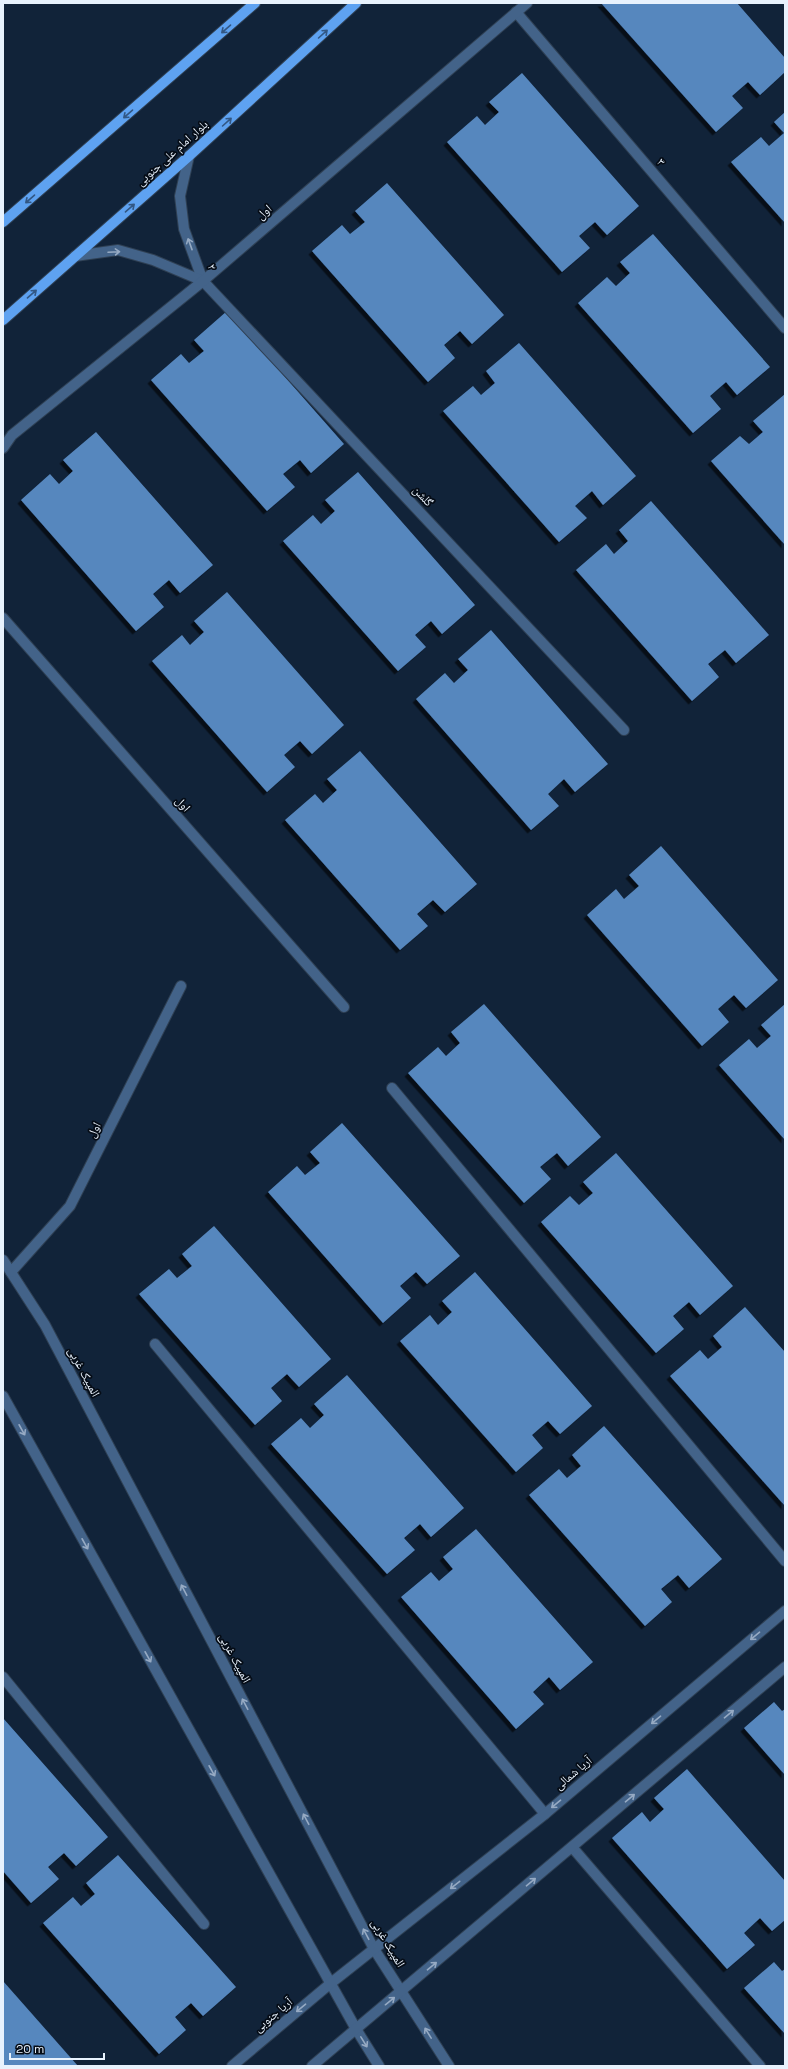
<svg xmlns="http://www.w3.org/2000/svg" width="788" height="2069" font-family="'Space Grotesk','Noto Naskh Arabic',sans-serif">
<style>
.building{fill:#5787be;filter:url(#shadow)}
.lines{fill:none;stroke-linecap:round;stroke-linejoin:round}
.minor-casing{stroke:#2f4054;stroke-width:12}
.major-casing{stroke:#2f4054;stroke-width:12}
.minor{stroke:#436389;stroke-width:10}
.major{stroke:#5ea2f1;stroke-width:10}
.oneway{stroke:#325784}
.oneway2{stroke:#96aac3}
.labels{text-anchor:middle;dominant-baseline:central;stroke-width:3.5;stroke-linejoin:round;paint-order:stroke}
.street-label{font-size:12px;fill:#e8f2fd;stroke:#050c16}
</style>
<defs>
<filter id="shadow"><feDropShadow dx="-3.5" dy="3.5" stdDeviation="0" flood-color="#0009"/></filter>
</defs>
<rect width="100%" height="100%" fill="#112339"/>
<g class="building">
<polygon points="601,3 737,3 785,58 785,72 760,95 748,82 732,96 743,108 716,132"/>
<polygon points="522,73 639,206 607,235 595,222 579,236 590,248 562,272 447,142 477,116 485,125 499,112 489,102"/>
<polygon points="785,112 785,223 731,162 761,137 769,146 784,133 774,122"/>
<polygon points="387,183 504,315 472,344 460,331 444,345 455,358 428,382 312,251 342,225 350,234 365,222 355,211"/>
<polygon points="653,234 770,367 737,395 726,382 710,396 721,409 693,433 578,303 607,277 616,286 630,273 620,262"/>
<polygon points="227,311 344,444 311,473 300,460 283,474 295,487 267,511 151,380 181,354 189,363 204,351 194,340"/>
<polygon points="519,343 636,476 603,505 592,491 575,506 587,518 559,542 443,411 473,386 481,395 495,383 486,371"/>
<polygon points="785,394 785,545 711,461 740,436 749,444 763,432 753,421"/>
<polygon points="96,432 213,565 180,593 169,580 153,594 164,607 136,631 21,500 50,474 59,484 73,471 63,460"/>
<polygon points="358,472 475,605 442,634 431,621 415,635 426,647 398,671 283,541 313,515 321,524 335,511 325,500"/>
<polygon points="651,501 769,635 736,663 725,650 708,664 719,677 692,701 576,570 606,544 614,554 628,541 619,530"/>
<polygon points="227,592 344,725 312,754 300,741 284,755 295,767 267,792 152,661 182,635 190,645 204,632 194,621"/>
<polygon points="491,630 608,764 575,792 564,779 548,794 559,806 531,830 416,699 445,673 454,683 468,670 458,659"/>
<polygon points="360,751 477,884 445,912 433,900 417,914 428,926 400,950 285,820 315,794 323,803 337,790 327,779"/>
<polygon points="661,846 778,980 746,1008 734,995 718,1009 729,1022 702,1046 587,915 616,889 624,899 639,886 629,875"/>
<polygon points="484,1004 601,1137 568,1166 557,1153 540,1167 551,1179 524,1203 408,1073 438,1047 446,1056 460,1043 451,1032"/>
<polygon points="785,1004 785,1140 719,1065 749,1039 757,1048 771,1036 761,1025"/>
<polygon points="342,1123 460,1256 427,1284 416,1272 400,1286 411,1298 383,1323 268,1192 297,1166 305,1175 320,1163 310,1152"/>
<polygon points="616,1153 733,1286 700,1315 689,1302 673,1316 684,1329 656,1353 541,1222 570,1196 579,1205 593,1193 583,1182"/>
<polygon points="214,1226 331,1359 299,1387 287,1374 271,1388 282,1401 255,1425 139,1294 169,1269 177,1278 192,1266 182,1254"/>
<polygon points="475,1272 592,1406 560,1434 548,1421 532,1435 543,1448 516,1472 400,1341 430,1315 438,1325 452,1312 442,1301"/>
<polygon points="745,1307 785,1352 785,1506 670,1376 700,1350 708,1359 722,1347 713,1336"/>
<polygon points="347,1375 464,1508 431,1537 420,1524 404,1538 415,1550 387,1574 271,1444 301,1418 310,1428 324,1415 314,1404"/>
<polygon points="604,1426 722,1559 689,1588 678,1575 661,1589 672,1602 645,1626 529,1495 559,1469 567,1478 581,1466 572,1455"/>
<polygon points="476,1529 593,1662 560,1690 549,1677 533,1692 544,1704 516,1729 401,1597 431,1572 439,1581 453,1569 443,1557"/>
<polygon points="774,1702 782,1711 785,1709 785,1775 744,1728"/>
<polygon points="3,1718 108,1837 76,1866 64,1853 48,1867 59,1879 31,1903 3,1871"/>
<polygon points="687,1769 785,1881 785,1920 772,1931 760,1918 744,1933 755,1945 727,1969 612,1838 642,1812 650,1822 664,1809 654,1798"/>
<polygon points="118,1855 236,1987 203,2016 191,2003 175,2017 186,2030 159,2054 43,1923 73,1897 81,1906 95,1894 86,1883"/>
<polygon points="774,1962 782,1971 785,1969 785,2034 744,1988"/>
<polygon points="3,1981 78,2066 3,2066"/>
</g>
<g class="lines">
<defs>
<g id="minor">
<polyline points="516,12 785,328"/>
<polyline points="189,156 180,196 184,229 203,281 624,730"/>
<polyline points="75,256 118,250 153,260 203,281"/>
<polyline points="3,448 12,435 203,281 527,3"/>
<polyline points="3,618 344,1007"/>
<polyline points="392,1088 785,1561"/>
<polyline points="3,1260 45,1325 374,1949 449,2066"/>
<polyline points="11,1272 70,1206 181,986"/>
<polyline points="155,1344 545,1814"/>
<polyline points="3,1396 356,2029 379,2066"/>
<polyline points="3,1677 204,1924"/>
<polyline points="572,1847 760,2066"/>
<polyline points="232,2066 331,1983 545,1814 785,1611"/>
<polyline points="312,2066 785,1667"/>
</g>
<g id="major">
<polyline points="3,222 255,3"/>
<polyline points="3,320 189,156 356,3"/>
</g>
</defs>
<use href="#minor" class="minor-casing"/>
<use href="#major" class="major-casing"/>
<use href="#minor" class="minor"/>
<use href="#major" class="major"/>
</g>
<defs><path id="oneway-shaft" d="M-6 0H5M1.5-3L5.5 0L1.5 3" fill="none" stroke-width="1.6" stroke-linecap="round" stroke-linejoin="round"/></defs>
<g class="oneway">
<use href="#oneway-shaft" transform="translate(226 29) rotate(139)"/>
<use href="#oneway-shaft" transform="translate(323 34) rotate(-42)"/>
<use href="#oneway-shaft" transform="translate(128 114) rotate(139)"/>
<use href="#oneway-shaft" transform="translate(227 122) rotate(-42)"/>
<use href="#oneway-shaft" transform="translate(30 199) rotate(139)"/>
<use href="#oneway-shaft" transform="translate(130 208) rotate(-41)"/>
<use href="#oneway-shaft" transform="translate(32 294) rotate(-41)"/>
</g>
<g class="oneway2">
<use href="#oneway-shaft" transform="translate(190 244) rotate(-110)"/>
<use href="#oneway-shaft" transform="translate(114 252) rotate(-3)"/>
<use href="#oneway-shaft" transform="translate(22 1430) rotate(61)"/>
<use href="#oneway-shaft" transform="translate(85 1544) rotate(61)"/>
<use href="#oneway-shaft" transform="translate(184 1590) rotate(-118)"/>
<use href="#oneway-shaft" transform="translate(755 1636) rotate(140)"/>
<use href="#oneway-shaft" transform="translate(148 1657) rotate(61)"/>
<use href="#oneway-shaft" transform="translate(245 1704) rotate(-118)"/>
<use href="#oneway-shaft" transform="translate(729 1714) rotate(-40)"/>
<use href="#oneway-shaft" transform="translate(656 1720) rotate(140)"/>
<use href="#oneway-shaft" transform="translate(212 1771) rotate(61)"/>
<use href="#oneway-shaft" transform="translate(630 1798) rotate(-40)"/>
<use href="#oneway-shaft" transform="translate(556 1804) rotate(140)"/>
<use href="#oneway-shaft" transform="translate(306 1819) rotate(-118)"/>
<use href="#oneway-shaft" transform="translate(531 1882) rotate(-40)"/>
<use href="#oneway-shaft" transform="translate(455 1885) rotate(142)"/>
<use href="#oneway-shaft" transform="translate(366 1934) rotate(-118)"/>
<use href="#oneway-shaft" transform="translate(432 1966) rotate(-40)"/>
<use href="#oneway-shaft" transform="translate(390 2001) rotate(-39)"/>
<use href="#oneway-shaft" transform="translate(301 2008) rotate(140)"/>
<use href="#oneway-shaft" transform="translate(428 2033) rotate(-122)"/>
<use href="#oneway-shaft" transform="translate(364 2042) rotate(58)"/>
</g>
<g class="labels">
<g class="street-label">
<text transform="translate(172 153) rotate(-42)">بلوار امام علی جنوبی</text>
<text transform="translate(661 162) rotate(50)">۳</text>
<text transform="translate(264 212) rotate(-41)">اول</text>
<text transform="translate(212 267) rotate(70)">۲</text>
<text transform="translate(423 496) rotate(47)">گلشن</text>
<text transform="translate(183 804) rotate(49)">اول</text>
<text transform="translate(94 1130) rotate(-63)">اول</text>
<text transform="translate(84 1372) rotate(62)">المپیک غربی</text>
<text transform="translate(235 1658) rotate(62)">المپیک غربی</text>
<text transform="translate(573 1773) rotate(-40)">آریا شمالی</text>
<text transform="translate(388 1943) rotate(59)">المپیک غربی</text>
<text transform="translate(273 2015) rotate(-40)">آریا جنوبی</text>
</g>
</g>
<rect width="788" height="2069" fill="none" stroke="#e8f2fd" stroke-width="8"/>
<path d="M10 2053v6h94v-6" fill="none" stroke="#e8f2fd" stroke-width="2"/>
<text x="16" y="2053" font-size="12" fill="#e8f2fd" stroke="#050c16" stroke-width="3" paint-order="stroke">20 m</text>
</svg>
